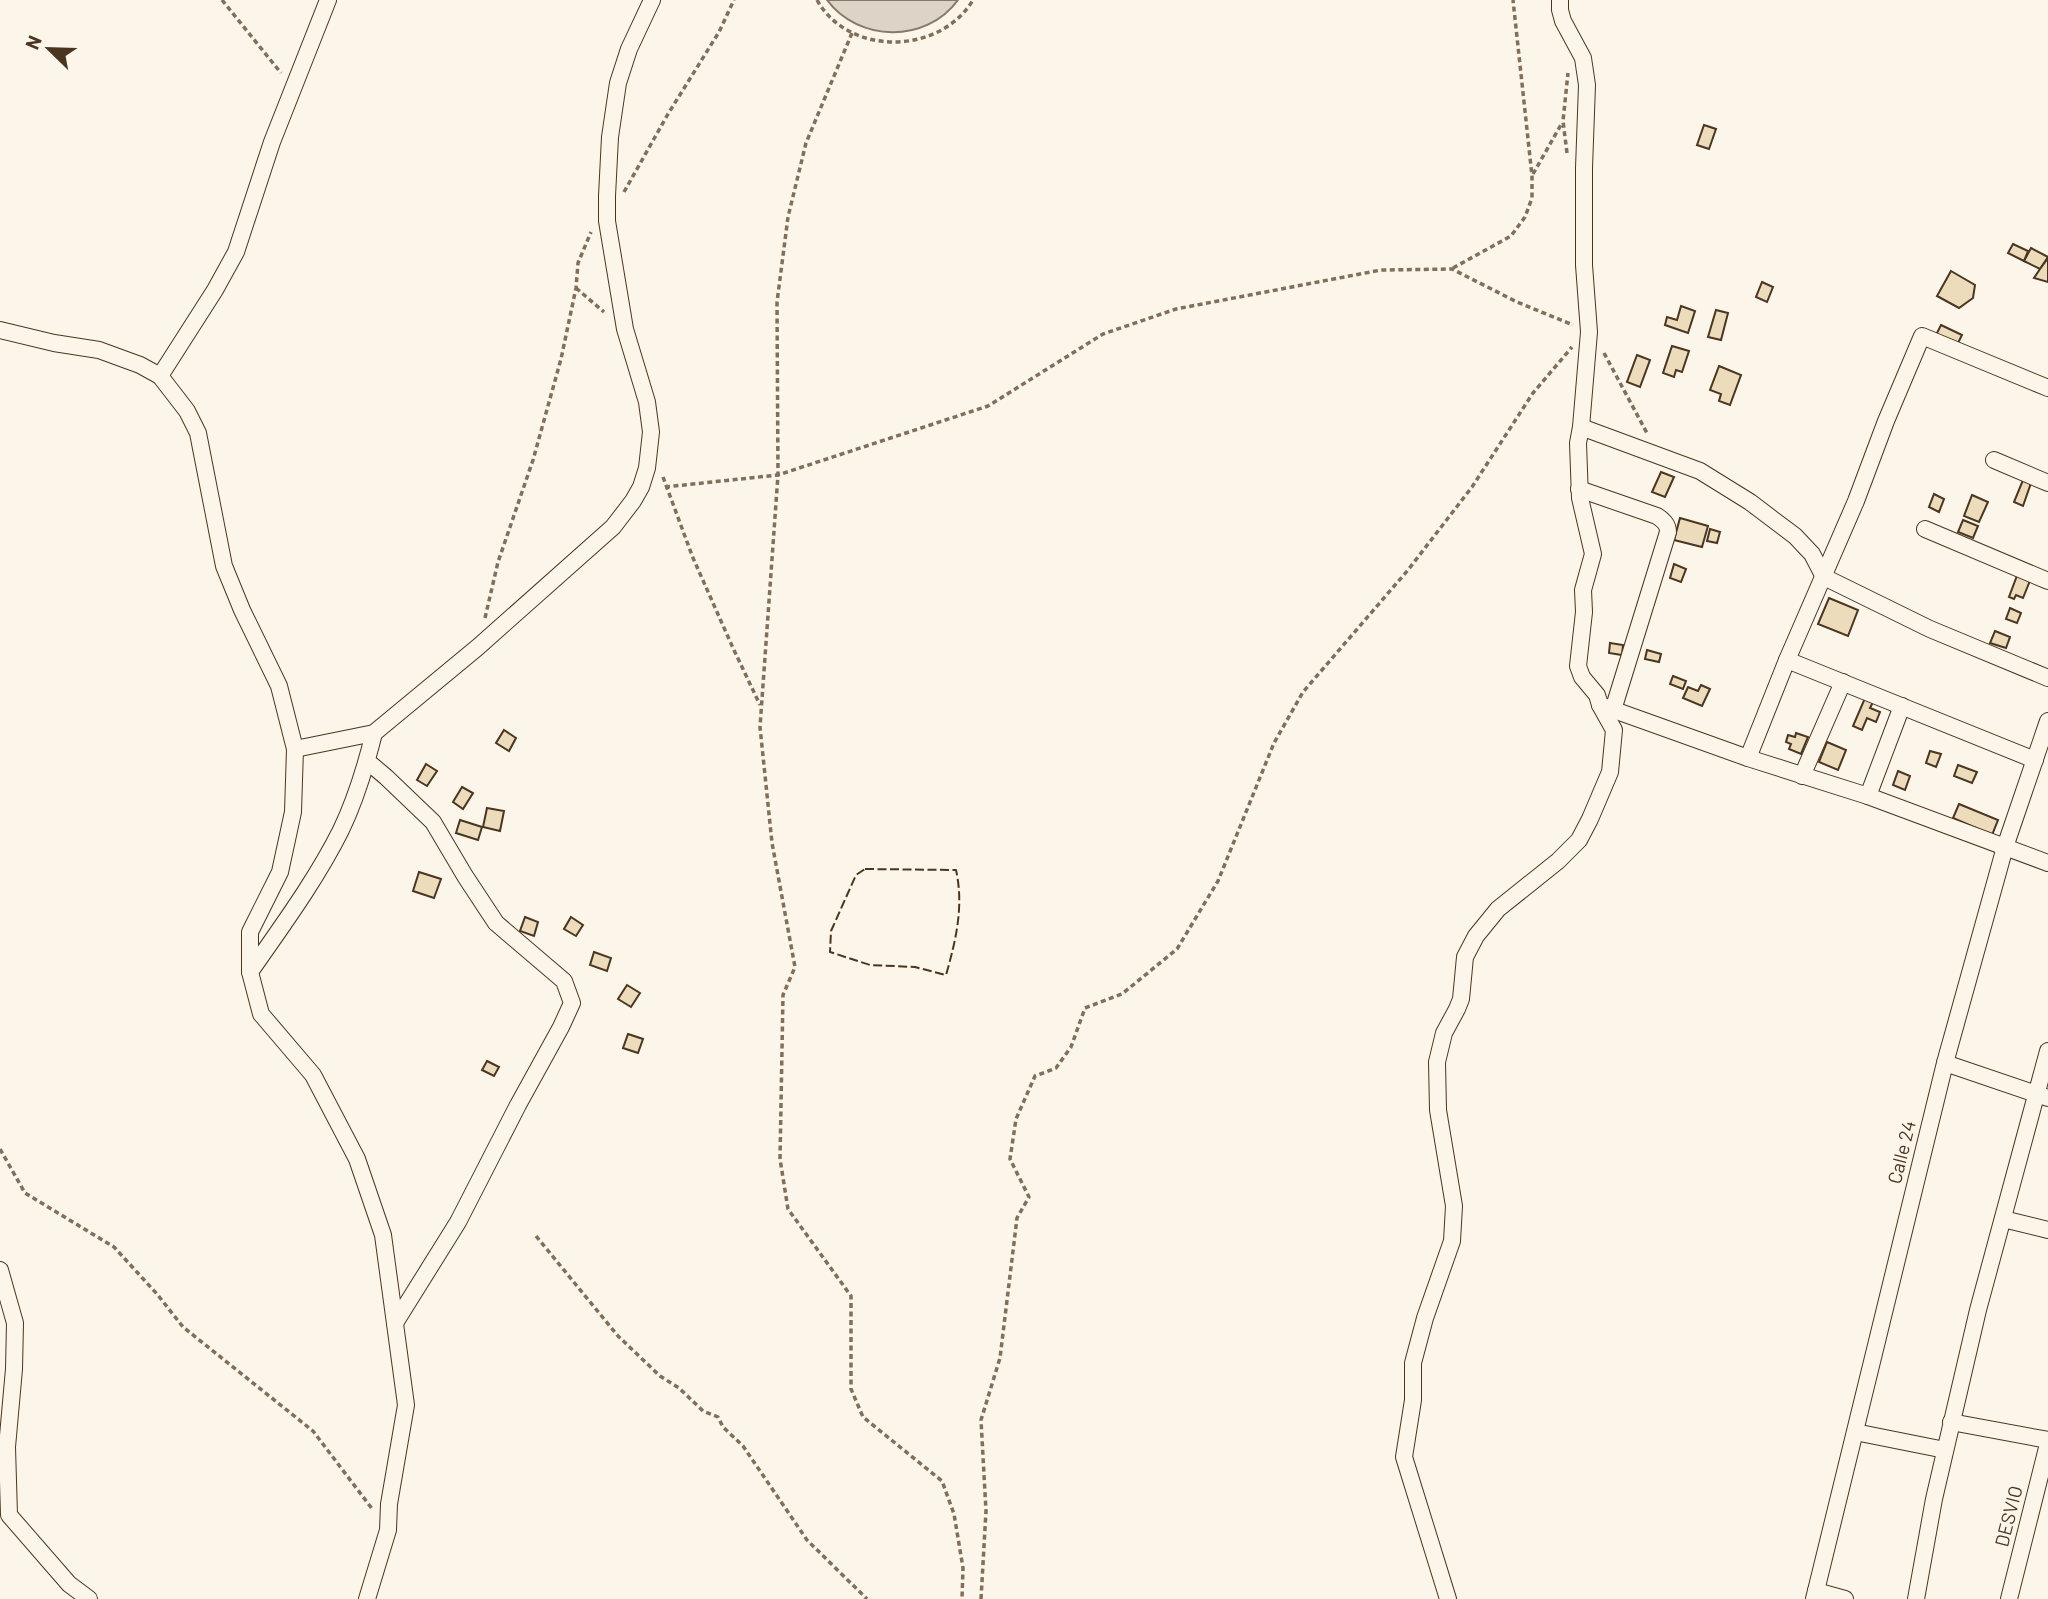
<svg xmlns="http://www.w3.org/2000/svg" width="2048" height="1599" font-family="Barlow,sans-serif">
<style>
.water{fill:#dcd4c6;stroke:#887966;stroke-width:2}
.building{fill:#ecdcbc;stroke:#4a3520;stroke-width:2}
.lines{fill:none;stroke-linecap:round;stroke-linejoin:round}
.minor-casing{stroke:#4a3520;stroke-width:18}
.path{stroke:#7f6f5c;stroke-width:3.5;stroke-dasharray:5 3.5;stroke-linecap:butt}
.minor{stroke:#fbf6e9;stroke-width:16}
.fence{stroke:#4a3520;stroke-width:2;stroke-dasharray:9 3.5;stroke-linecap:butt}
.labels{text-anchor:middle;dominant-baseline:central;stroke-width:5;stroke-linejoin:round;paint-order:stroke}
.street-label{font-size:19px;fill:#4a3520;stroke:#fbf6e9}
</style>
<rect width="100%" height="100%" fill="#fbf6e9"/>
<path class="water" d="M827 0H958C926 44 858 42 827 0Z"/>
<g class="building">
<polygon points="1704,125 1716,129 1709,149 1697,145"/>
<polygon points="2013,244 2028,251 2024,261 2008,253"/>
<polygon points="2031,248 2048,257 2040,269 2024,261"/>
<polygon points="2048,258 2048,282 2034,278 2040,269"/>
<polygon points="1951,271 1975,285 1973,298 1959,308 1937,296"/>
<polygon points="1762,282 1773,287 1767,302 1756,297"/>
<polygon points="1681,306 1695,311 1688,333 1665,325 1667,317 1677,320"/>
<polygon points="1716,310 1728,313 1721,340 1708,337"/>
<polygon points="1941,325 1962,335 1957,345 1936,335"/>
<polygon points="1672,346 1689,351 1682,372 1676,370 1674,377 1663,373"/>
<polygon points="1637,355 1650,360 1640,387 1627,382"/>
<polygon points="1719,366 1741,375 1730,405 1719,401 1721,394 1710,390"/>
<polygon points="1661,472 1674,477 1665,497 1652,492"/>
<polygon points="2023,480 2031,483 2023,506 2014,502"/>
<polygon points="1934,494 1944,499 1939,512 1929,507"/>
<polygon points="1972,495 1988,502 1979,522 1964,516"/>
<polygon points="1680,518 1708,526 1702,547 1674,540"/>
<polygon points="1963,520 1978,526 1973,538 1958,532"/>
<polygon points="1710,529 1720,532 1717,543 1707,541"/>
<polygon points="1674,564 1686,569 1681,582 1670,578"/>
<polygon points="2018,573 2031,578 2023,598 2016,595 2014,599 2009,597"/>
<polygon points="1829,598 1858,610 1848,636 1818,624"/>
<polygon points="2010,608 2021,613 2017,623 2006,619"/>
<polygon points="1995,631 2010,637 2006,648 1990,643"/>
<polygon points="1610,643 1623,645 1622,655 1609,653"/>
<polygon points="1647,650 1661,654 1659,662 1645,659"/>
<polygon points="1673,676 1686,681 1683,689 1670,684"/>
<polygon points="1701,685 1710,689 1702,706 1683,698 1688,687 1698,691"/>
<polygon points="1865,698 1873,702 1870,708 1880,712 1876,722 1867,718 1862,730 1853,726"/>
<polygon points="504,730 516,738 509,751 496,743"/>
<polygon points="1796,733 1808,737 1801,754 1789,749 1791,744 1786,742 1788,735 1795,737"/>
<polygon points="1827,742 1846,750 1838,770 1819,762"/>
<polygon points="1930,751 1941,754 1936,767 1926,763"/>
<polygon points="426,764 437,771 427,786 417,780"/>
<polygon points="1958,765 1977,772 1972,783 1954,776"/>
<polygon points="1898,771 1910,776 1905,790 1893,785"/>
<polygon points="462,787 473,793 463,809 453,802"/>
<polygon points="1959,804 1998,820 1992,835 1953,818"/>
<polygon points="487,808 504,811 500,831 483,827"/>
<polygon points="460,820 482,827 478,840 456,833"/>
<polygon points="419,872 441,879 434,898 413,891"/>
<polygon points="525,917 538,922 534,936 520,931"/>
<polygon points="571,917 583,925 576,936 564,929"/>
<polygon points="594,952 611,958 607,971 590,965"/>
<polygon points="627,985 640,993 631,1007 618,999"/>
<polygon points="628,1034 643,1039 638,1053 623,1048"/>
<polygon points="487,1061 499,1067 494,1076 482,1070"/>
</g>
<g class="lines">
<defs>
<g id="minor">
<polyline points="0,330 54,343 99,350 140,365 160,376 187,411 198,433 224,566 242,610 279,686 295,749 293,812 280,872 250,932 250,972 261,1014 313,1075 357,1159 383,1235 406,1405 389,1504 388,1530 367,1599"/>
<polyline points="160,376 215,290 236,252 272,142 328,0"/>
<polyline points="1581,427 1700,471 1750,502 1795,536 1812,554 1824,577 1930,629 2048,678"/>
<polyline points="1994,460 2048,483"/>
<path d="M1579 489 1657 516C1663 520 1668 524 1668 532L1613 710"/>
<polyline points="1925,529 2048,581"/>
<polyline points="1787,660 2035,760"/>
<polyline points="1600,705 1748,758 1868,796 2048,863"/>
<polyline points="295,749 374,733 478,647 613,527 633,501 641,487 647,468 651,432 647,402 625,329 607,221 607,196 610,137 618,83 629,49 652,0"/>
<polyline points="1748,758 1787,660 1856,501 1886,421 1922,336 2048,388"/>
<polyline points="367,761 386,777 433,822 465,876 496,923 564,981 572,1003 561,1027 518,1105 458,1222 395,1323"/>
<polyline points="1802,776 1843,682"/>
<polyline points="1868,796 1902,706"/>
<path d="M250 972C282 926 316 880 341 830 355 801 366 765 374 733"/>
<polyline points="1945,1063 2048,1098"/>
<polyline points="2003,1219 2048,1230"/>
<polyline points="0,1270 15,1323 14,1369 7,1447 9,1515 69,1584 89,1599"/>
<polyline points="1951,1422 2048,1440"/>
<polyline points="1855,1432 1945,1450"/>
<polyline points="1816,1591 1845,1599"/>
<polyline points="1448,1599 1404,1457 1413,1400 1413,1363 1425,1318 1452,1241 1454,1206 1438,1110 1437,1062 1444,1033 1457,1009 1461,999 1465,957 1476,936 1498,909 1558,861 1579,840 1590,819 1610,772 1614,730 1600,705 1597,695 1582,677 1578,666 1584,612 1583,590 1593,554 1580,498 1578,443 1581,427 1589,332 1584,265 1584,168 1587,85 1583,58 1563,21 1560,10 1560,0"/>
<polyline points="1814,1599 1945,1063 2005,847 2048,721"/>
<polyline points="1916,1599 1934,1499 1978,1310 2048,1051"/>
<polyline points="2009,1599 2048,1444"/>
</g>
</defs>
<use href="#minor" class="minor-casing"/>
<g class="path">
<polyline points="222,0 281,73"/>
<path d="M817 0C849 57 940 55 973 0"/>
<polyline points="852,33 806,143 788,217 777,302 778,475 760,727 772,843 795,967 783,995 780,1159 788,1209 851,1296 851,1389 863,1417 942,1481 954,1514 963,1568 962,1599"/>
<polyline points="1567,153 1563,121 1568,73"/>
<polyline points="1533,174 1562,123"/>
<polyline points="624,192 668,114 719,32 734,0"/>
<polyline points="1453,268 1511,236 1525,217 1532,198 1532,176 1513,0"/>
<polyline points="576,288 604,312"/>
<polyline points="1604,353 1648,435"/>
<polyline points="663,477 693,558 733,648 760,705"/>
<polyline points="665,487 778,475 988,406 1103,334 1176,309 1381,270 1452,269 1517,302 1573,325"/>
<polyline points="485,618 498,562 533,460 561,359 576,288 578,263 591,232"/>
<polyline points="0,1149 25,1193 114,1247 157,1294 183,1327 313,1431 373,1510"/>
<polyline points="536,1236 618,1336 660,1376 679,1388 703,1411 718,1417 723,1427 743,1446 807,1540 867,1599"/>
<polyline points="981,1599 986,1511 981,1420 1000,1358 1017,1218 1029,1197 1010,1159 1016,1119 1035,1076 1056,1068 1071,1047 1085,1008 1122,994 1177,949 1218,881 1274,743 1303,692 1408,570 1472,487 1533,393 1572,347"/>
</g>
<use href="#minor" class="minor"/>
<path class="fence" d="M865 869 956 870C964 906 956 940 946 975L915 967 870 965 830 952 831 931 856 875Z"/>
</g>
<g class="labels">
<g class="street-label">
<text transform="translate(1901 1152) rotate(-76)">Calle 24</text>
<text transform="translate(2008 1516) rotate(-76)">DESVIO</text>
</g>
</g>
<g transform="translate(49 49) rotate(293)" stroke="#fbf6e9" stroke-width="5" paint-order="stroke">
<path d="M0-5L12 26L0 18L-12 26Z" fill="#4a3520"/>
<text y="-10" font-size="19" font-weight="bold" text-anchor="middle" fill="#4a3520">N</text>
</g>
</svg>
